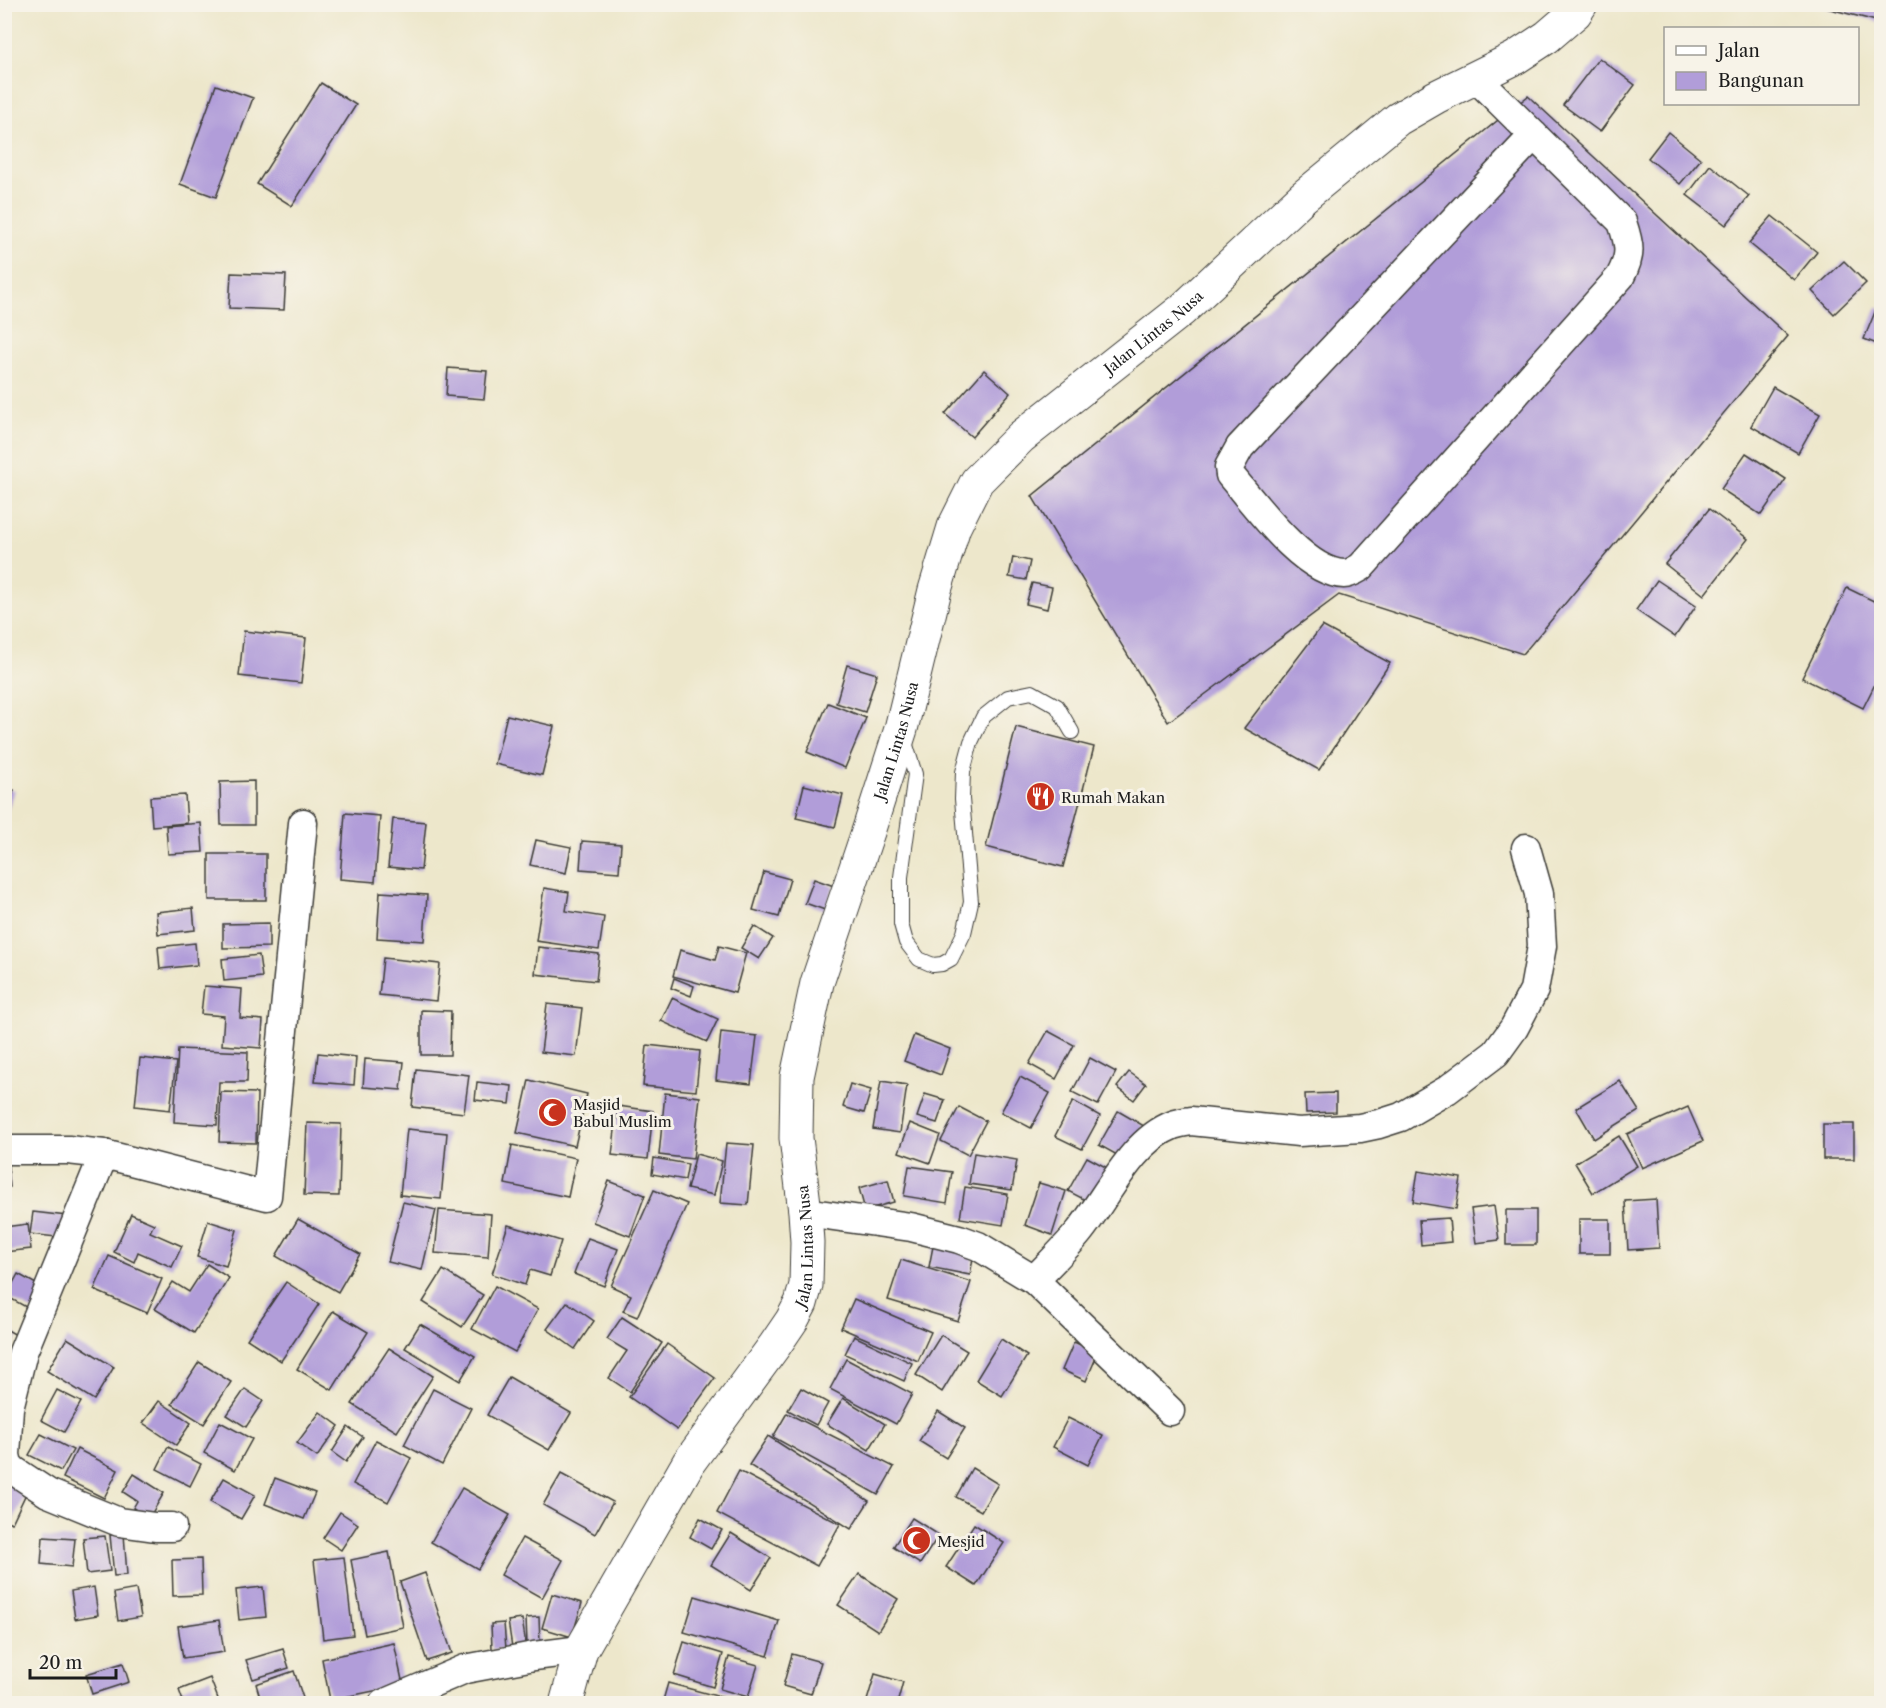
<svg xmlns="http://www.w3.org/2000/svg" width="1886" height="1708" font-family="'Libre Caslon Text',serif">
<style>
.building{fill:#b19dd9}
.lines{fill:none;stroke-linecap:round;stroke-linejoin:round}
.lane-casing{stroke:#3b3a36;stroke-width:16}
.street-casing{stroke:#3b3a36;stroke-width:31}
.highway-casing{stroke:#3b3a36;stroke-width:35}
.lane{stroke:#fff;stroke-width:14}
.street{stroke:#fff;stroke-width:28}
.highway{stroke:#fff;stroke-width:33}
.labels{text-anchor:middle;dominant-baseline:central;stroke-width:6;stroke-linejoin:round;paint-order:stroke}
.street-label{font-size:15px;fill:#1c1c1c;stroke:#f7f3e8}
.poi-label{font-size:15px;fill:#1c1c1c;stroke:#f7f3e8;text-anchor:start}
</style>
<rect width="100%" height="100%" fill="#f7f3e8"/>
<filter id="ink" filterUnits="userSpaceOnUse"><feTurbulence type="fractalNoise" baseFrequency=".0167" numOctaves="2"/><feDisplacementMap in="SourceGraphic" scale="12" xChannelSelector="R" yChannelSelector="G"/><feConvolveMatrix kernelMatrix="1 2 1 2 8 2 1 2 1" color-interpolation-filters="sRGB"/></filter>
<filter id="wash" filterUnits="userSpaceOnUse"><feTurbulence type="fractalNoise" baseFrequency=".008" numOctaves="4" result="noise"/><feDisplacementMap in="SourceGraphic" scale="24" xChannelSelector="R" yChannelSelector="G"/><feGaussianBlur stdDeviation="1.35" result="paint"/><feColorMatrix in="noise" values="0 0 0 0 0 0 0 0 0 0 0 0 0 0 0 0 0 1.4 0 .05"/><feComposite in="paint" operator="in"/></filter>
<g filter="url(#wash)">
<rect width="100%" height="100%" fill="#ede7cb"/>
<g id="blocks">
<g class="building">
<polygon points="1811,4 1882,4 1882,15 1880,22"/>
<polygon points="1599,58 1635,85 1600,132 1563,105"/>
<polygon points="321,83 356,105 292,206 257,184"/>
<polygon points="216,85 253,98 216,197 180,184"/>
<polygon points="1528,96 1788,336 1523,654 1339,595 1168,722 1032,496"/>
<polygon points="1668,132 1701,159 1680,184 1648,158"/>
<polygon points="1710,165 1749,196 1726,225 1687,195"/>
<polygon points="1772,216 1817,252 1794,280 1749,243"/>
<polygon points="1844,261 1866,283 1834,314 1812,291"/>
<polygon points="231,273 286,275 284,310 229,308"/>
<polygon points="1877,307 1882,308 1882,346 1864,339"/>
<polygon points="448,368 487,371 484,399 446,396"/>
<polygon points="984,370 1010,393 972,437 945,414"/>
<polygon points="1773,387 1820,414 1798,453 1751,426"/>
<polygon points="1746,453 1786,479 1761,515 1721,489"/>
<polygon points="1709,509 1748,539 1704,595 1665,564"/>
<polygon points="1013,557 1030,561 1026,580 1009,577"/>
<polygon points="1657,580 1696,606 1675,637 1636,610"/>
<polygon points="1032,583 1052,587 1047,609 1026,604"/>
<polygon points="1847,588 1882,605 1882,670 1863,708 1802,678"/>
<polygon points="1322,626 1390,663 1319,770 1244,728"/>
<polygon points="244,631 306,638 301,683 239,676"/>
<polygon points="847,665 877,674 865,712 836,703"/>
<polygon points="828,703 866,718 845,768 807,752"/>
<polygon points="507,715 554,726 542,775 495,764"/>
<polygon points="1016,727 1094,747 1063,867 986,847"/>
<polygon points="254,781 254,825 221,825 220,782"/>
<polygon points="804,785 843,795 835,827 796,818"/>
<polygon points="4,788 14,790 5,820 4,820"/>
<polygon points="185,795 187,823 152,826 150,797"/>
<polygon points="345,813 380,816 375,882 340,879"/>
<polygon points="393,819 426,822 421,870 388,867"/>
<polygon points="201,823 203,852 168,854 166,826"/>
<polygon points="536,840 571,847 566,873 530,865"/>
<polygon points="582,841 621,844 619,872 580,869"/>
<rect x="209" y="854" width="57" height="46"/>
<polygon points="764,872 790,879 779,917 753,910"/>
<polygon points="814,879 834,886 825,910 805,903"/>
<polygon points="544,888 569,892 566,911 604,917 599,950 536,941"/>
<polygon points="380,892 427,895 424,941 377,938"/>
<polygon points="193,908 195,930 158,934 156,912"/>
<polygon points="269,923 269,947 223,948 223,924"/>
<polygon points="754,926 773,938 759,959 741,948"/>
<polygon points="195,943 197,965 160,969 158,947"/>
<polygon points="719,946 746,953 735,993 673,976 680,950 715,960"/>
<polygon points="538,947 599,954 596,981 535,974"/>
<polygon points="259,955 262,977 224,981 222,959"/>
<polygon points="383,958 440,964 436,1001 379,995"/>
<polygon points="674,978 694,986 691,996 671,988"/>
<polygon points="204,986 242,989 240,1018 263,1020 261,1048 222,1045 224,1016 201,1014"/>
<polygon points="672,998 718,1019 707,1042 661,1021"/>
<polygon points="547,1004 582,1008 576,1056 541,1052"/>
<polygon points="421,1010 451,1011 450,1055 421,1055"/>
<polygon points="1048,1031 1074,1045 1056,1079 1029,1064"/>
<polygon points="721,1032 757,1036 751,1084 716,1080"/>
<polygon points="914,1035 950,1049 941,1075 904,1061"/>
<polygon points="647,1045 700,1051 696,1091 643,1086"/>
<polygon points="178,1049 248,1052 247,1082 219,1082 217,1125 174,1122"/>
<polygon points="318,1053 356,1057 354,1085 315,1082"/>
<polygon points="140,1058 176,1062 170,1110 135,1106"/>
<polygon points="1090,1058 1116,1072 1098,1105 1072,1092"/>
<polygon points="365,1059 404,1062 401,1090 363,1087"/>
<polygon points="416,1069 469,1075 464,1113 412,1107"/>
<polygon points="1129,1072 1146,1084 1134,1100 1117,1087"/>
<polygon points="1020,1077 1050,1093 1031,1128 1001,1112"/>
<polygon points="529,1080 587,1094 575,1146 517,1133"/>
<polygon points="881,1081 907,1085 900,1133 873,1129"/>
<polygon points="1620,1081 1639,1111 1594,1139 1576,1108"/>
<polygon points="477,1082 512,1086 510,1104 475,1100"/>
<polygon points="850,1084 871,1090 864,1113 843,1107"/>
<polygon points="221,1092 257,1093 256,1143 219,1142"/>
<polygon points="665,1093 700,1097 693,1159 659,1155"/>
<polygon points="1336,1093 1336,1112 1306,1113 1305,1094"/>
<polygon points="925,1094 945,1100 937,1123 917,1117"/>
<polygon points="1073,1101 1100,1116 1082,1149 1055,1136"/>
<polygon points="618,1106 653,1111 648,1159 612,1155"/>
<polygon points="959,1107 986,1121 968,1155 941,1141"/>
<polygon points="1688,1107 1703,1141 1642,1168 1627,1134"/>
<polygon points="1118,1111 1144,1126 1126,1160 1099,1145"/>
<polygon points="307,1123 341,1124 339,1196 304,1195"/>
<polygon points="910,1123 940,1135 930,1163 899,1152"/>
<rect x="1823" y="1124" width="31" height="35"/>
<polygon points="407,1129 447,1133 441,1199 400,1195"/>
<polygon points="1619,1136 1637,1166 1593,1193 1575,1163"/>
<polygon points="726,1143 754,1145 748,1205 720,1203"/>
<polygon points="512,1145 576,1158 568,1197 505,1184"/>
<polygon points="974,1153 1017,1160 1012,1190 969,1184"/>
<polygon points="696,1154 722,1161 714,1195 687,1189"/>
<polygon points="4,1157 7,1157 10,1187 4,1187"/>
<polygon points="1087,1157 1113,1171 1095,1205 1068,1191"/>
<polygon points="654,1158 688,1164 685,1180 652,1174"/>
<polygon points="909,1166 952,1172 947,1203 904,1196"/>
<polygon points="1418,1171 1461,1178 1456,1209 1413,1202"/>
<polygon points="888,1180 894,1202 865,1210 859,1188"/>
<polygon points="609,1181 645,1195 630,1236 593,1222"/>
<polygon points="1039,1183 1066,1191 1052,1235 1025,1225"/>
<polygon points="965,1187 1008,1194 1003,1225 960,1218"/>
<polygon points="654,1190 687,1204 637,1317 623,1311 631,1295 611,1286"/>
<polygon points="1656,1199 1659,1248 1628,1250 1625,1201"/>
<polygon points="403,1202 436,1210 422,1270 388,1262"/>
<polygon points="1494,1206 1499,1240 1476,1243 1471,1209"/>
<polygon points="439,1210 491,1214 488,1257 435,1253"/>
<rect x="1506" y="1210" width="30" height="35"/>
<polygon points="33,1212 67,1216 65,1238 30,1234"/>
<polygon points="131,1214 154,1224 150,1232 182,1246 172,1267 138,1252 134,1262 114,1252"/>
<polygon points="1449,1218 1451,1242 1421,1245 1419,1220"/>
<polygon points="298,1219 360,1254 338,1292 276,1256"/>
<rect x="1579" y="1219" width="31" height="35"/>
<polygon points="208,1221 237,1230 226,1266 197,1257"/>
<polygon points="28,1224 31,1249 4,1252 4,1227"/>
<polygon points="508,1225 561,1241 550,1276 530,1270 525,1285 492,1274"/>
<polygon points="588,1238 618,1249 604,1286 574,1274"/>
<polygon points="934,1241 975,1248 970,1275 929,1267"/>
<polygon points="109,1256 162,1279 147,1313 94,1290"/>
<polygon points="901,1260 971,1282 958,1321 888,1300"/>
<polygon points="207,1264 229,1278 194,1333 155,1309 173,1282 189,1292"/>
<polygon points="443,1270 483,1295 462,1327 423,1302"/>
<polygon points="18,1274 47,1290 35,1312 6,1296"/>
<polygon points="286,1282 319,1304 281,1361 247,1339"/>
<polygon points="495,1286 538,1309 515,1352 472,1329"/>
<polygon points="854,1299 931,1332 918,1361 841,1328"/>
<polygon points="567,1302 594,1321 575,1349 547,1329"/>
<polygon points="333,1311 368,1332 332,1390 297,1369"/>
<polygon points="622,1317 662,1343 630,1392 609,1378 627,1351 607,1339"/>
<polygon points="420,1324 475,1356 460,1381 405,1348"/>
<polygon points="4,1328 18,1336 4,1359"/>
<polygon points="941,1335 967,1351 942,1392 916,1375"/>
<polygon points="854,1336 912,1363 904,1381 845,1354"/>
<polygon points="67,1338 114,1367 94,1400 47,1371"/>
<polygon points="1001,1339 1027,1356 1002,1396 976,1380"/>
<polygon points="1074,1342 1098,1353 1086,1381 1062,1370"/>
<polygon points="667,1344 715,1378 677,1430 629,1397"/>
<polygon points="389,1348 433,1376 397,1432 352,1404"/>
<polygon points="846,1359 912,1394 896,1424 830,1389"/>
<polygon points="199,1362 231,1382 204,1424 172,1404"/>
<polygon points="509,1377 571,1413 549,1450 487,1415"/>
<polygon points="801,1388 828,1403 816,1425 788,1410"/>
<polygon points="245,1389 263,1401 246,1427 227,1415"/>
<polygon points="433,1389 471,1408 442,1465 404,1445"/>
<polygon points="57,1390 81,1402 64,1432 41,1420"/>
<polygon points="843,1398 885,1424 869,1450 827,1424"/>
<polygon points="159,1401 191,1423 176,1445 143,1423"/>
<polygon points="938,1411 965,1428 946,1458 919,1441"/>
<polygon points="320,1412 339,1426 317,1457 297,1443"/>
<polygon points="787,1413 894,1467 878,1495 773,1437"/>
<polygon points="1068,1418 1103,1435 1088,1465 1053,1447"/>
<polygon points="220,1422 252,1439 235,1470 204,1453"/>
<polygon points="348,1427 363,1437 346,1462 332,1452"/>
<polygon points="41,1434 73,1450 61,1471 29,1455"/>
<polygon points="768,1436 869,1501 851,1529 749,1465"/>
<polygon points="376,1440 411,1458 388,1502 353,1484"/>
<polygon points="168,1447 201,1464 190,1486 157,1469"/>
<polygon points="77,1449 118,1470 104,1498 63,1478"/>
<polygon points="972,1468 998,1484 981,1511 956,1497"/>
<polygon points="739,1471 840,1524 817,1566 717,1513"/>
<polygon points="4,1473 30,1485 12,1523 4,1520"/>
<polygon points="134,1474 164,1493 149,1518 133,1508 137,1501 123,1492"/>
<polygon points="561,1474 613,1502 595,1534 543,1505"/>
<polygon points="224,1478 255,1495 241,1519 210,1502"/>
<polygon points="275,1478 315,1493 304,1519 265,1504"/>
<polygon points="462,1488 510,1515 478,1569 431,1542"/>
<polygon points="340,1512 358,1524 341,1550 323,1538"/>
<polygon points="700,1518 722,1530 711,1549 690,1537"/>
<polygon points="912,1518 939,1535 920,1564 893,1547"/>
<polygon points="974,1524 1004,1543 976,1586 946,1567"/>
<polygon points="731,1533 771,1558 751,1590 711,1565"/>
<polygon points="124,1534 127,1575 114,1576 110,1535"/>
<polygon points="105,1536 110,1571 87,1574 83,1538"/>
<polygon points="43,1537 75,1539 72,1567 41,1564"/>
<polygon points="522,1538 563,1560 542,1598 501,1575"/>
<polygon points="389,1552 403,1627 365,1635 351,1560"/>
<polygon points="344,1557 353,1635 323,1639 314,1560"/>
<polygon points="201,1559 202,1595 173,1596 172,1560"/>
<polygon points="425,1573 452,1653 427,1661 400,1582"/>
<polygon points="859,1574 898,1599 878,1631 838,1605"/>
<polygon points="94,1587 98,1615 75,1619 71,1591"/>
<polygon points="263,1587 266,1617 239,1620 236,1590"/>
<polygon points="136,1589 141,1617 118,1621 114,1593"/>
<polygon points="552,1594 582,1603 572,1637 542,1628"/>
<polygon points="695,1596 779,1621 768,1656 684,1632"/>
<polygon points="539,1617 540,1643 527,1644 526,1618"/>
<polygon points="522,1619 526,1645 512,1647 508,1621"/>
<polygon points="219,1620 224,1652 183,1658 178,1626"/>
<polygon points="504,1623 506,1649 492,1649 491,1624"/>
<polygon points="684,1642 723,1654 713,1687 674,1675"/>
<polygon points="394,1643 403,1685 330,1700 322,1659"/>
<polygon points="283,1649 289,1668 253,1679 246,1660"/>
<polygon points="792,1654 821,1662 811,1694 783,1686"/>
<polygon points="729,1657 758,1665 748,1697 720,1689"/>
<polygon points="123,1663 129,1682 92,1694 86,1674"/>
<polygon points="294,1671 305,1704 262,1704 256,1684"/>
<polygon points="875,1674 903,1682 897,1704 866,1704"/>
<polygon points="210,1678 220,1704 184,1704 179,1690"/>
<polygon points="668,1683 743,1703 743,1704 662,1704"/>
<polygon points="490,1698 491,1704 458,1704 458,1701"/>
</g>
</g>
</g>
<g filter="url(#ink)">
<use href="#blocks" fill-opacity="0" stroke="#3b3a36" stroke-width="1.5"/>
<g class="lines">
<defs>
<polyline id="lane" points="904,739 915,774 901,877 901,924 906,942 919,959 933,965 942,964 951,959 964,933 971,902 962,799 963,772 971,742 983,717 1008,697 1032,692 1057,706 1072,732"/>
<g id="street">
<path d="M1476 78 1622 222C1630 246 1632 254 1620 277L1361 567C1356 570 1349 574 1344 574 1304 573 1254 503 1230 475L1229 467 1240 447 1534 135"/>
<polyline points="4,1150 68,1150 104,1154 267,1196 303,823"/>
<polyline points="104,1154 23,1352 9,1408 6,1455 8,1464 13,1470 48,1493 119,1522 155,1527 172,1527"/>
<path d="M805 1212 911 1227 959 1239 978 1246 1034 1280C1049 1264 1065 1249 1079 1232 1106 1199 1131 1141 1173 1125 1178 1123 1185 1122 1191 1121L1299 1132 1360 1128 1379 1124 1401 1117 1447 1090 1496 1053 1514 1028 1534 990 1542 946 1539 894 1526 848"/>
<polyline points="1034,1280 1170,1411"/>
<polyline points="383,1704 465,1669 534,1656 581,1650"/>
</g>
<g id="highway">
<path id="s1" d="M566 1704 581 1650 689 1462 775 1345 792 1320 801 1303 806 1285 807 1242 805 1212 796 1138 797 1077 817 983 869 829 901 729 935 590 954 527 977 481 1021 437 1182 310 1303 197 1398 119 1436 97 1515 58 1547 37 1575 13 1581 4"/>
</g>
</defs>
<use href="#lane" class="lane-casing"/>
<use href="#street" class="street-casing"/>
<use href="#highway" class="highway-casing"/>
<use href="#lane" class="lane"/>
<use href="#street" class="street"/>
<use href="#highway" class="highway"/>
</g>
</g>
<defs>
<symbol id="restaurant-disc" viewBox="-11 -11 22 22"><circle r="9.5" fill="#c8321e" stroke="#f7f3e8"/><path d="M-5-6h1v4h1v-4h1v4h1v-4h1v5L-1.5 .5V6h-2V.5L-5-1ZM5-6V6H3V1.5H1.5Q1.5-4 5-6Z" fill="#fff"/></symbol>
<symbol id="mosque-disc" viewBox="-11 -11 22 22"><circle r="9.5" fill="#c8321e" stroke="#f7f3e8"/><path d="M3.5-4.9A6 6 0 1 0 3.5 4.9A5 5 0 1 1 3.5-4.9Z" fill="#fff"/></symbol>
</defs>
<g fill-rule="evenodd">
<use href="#restaurant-disc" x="1024" y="780" width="33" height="33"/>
<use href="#mosque-disc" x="536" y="1096" width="33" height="33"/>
<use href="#mosque-disc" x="900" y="1524" width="33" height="33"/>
</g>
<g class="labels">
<g class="street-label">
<text stroke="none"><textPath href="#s1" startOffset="1550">Jalan Lintas Nusa</textPath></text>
<text stroke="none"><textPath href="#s1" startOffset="1046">Jalan Lintas Nusa</textPath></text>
<text stroke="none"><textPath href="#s1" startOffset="525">Jalan Lintas Nusa</textPath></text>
</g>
<g class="poi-label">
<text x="1061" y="797">Rumah Makan</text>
<text x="573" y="1104">Masjid<tspan x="573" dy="17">Babul Muslim</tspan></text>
<text x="937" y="1541">Mesjid</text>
</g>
</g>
<rect width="1886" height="1708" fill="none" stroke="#f7f3e8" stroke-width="24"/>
<rect x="1664" y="27" width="195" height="78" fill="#f7f3e8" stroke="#9f9d96" stroke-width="1.5"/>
<rect x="1676" y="46" width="30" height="9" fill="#ffffff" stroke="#9f9d96" stroke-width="1.5"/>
<text x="1718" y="57" font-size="18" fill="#1c1c1c">Jalan</text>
<rect x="1676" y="72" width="30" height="18" fill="#b19dd9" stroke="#9f9d96" stroke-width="1.5"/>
<text x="1718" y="87" font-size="18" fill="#1c1c1c">Bangunan</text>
<path d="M30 1669v9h86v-9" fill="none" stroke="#1c1c1c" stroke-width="3"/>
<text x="39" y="1669" font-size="18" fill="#1c1c1c" stroke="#f7f3e8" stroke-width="4.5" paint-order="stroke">20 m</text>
</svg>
